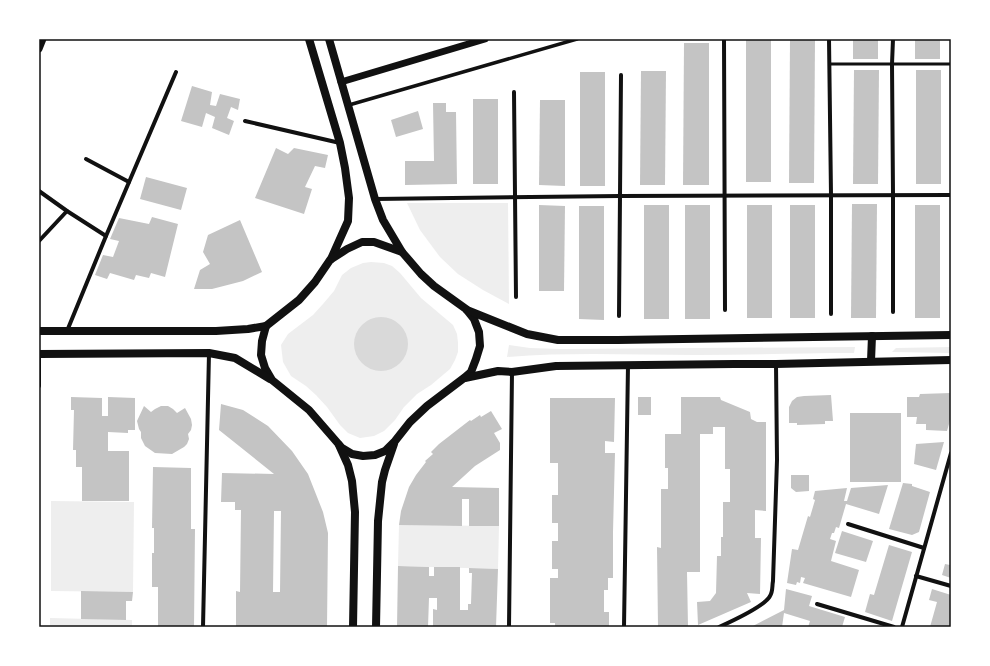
<svg xmlns="http://www.w3.org/2000/svg" width="990" height="666" font-family="'Varela Round',sans-serif">
<style>
.green{fill:#eee}
.water{fill:#d9d9d9}
.building{fill:#c4c4c4;fill-rule:evenodd}
.lines{fill:none;stroke-linecap:round;stroke-linejoin:round}
.service{stroke:#111;stroke-width:3}
.pedestrian{stroke:#111;stroke-width:3.5}
.minor{stroke:#111;stroke-width:4}
.tertiary{stroke:#111;stroke-width:7}
.secondary{stroke:#111;stroke-width:8}
.neatline{fill:none;stroke:#111;stroke-width:1.5}
</style>
<rect width="100%" height="100%" fill="#fff"/>
<g class="green">
<polygon points="407,203 508,203 509,304 483,290 458,274 440,257 420,230"/>
<polygon points="371,262 384,263 392,266 400,273 421,298 453,325 457,334 458,343 458,352 455,360 450,369 431,385 417,394 404,407 395,420 384,431 374,436 360,438 348,433 340,425 327,407 316,395 306,386 291,376 283,362 281,345 288,334 313,315 323,304 334,291 342,275 351,268 363,263"/>
<path d="M509 345 530 348 561 349 855 347 854 353C801 353 748 355 696 355 633 355 570 352 507 357Z"/>
<polygon points="951,347 951,353 892,352 896,348"/>
<polygon points="51,501 134,502 133,592 51,591"/>
<polygon points="399,525 499,526 498,569 398,566"/>
<polygon points="50,618 132,620 132,627 50,627"/>
</g>
<circle class="water" cx="381" cy="344" r="27"/>
<g class="building">
<polygon points="790,39 815,39 814,183 789,183"/>
<rect x="853" y="39" width="25" height="20"/>
<rect x="915" y="39" width="25" height="20"/>
<rect x="746" y="40" width="25" height="142"/>
<polygon points="684,43 709,43 709,185 683,185"/>
<polygon points="854,70 879,70 878,184 853,184"/>
<rect x="916" y="70" width="25" height="114"/>
<polygon points="641,71 666,71 665,185 640,185"/>
<rect x="580" y="72" width="25" height="114"/>
<polygon points="192,86 212,92 210,105 216,106 220,94 240,99 238,110 231,107 227,118 234,121 229,135 212,128 215,117 206,113 202,127 181,121"/>
<rect x="473" y="99" width="25" height="85"/>
<polygon points="540,100 565,100 565,186 539,185"/>
<polygon points="433,103 446,103 446,112 456,112 457,184 405,185 405,161 434,161"/>
<polygon points="418,111 423,129 396,137 391,120"/>
<polygon points="276,148 288,154 294,148 328,155 325,168 315,166 305,187 312,189 304,214 255,198"/>
<polygon points="146,177 187,188 181,210 140,199"/>
<polygon points="852,204 877,204 876,318 851,318"/>
<polygon points="539,205 565,206 564,291 539,291"/>
<rect x="644" y="205" width="25" height="114"/>
<rect x="685" y="205" width="25" height="114"/>
<rect x="747" y="205" width="25" height="113"/>
<rect x="790" y="205" width="25" height="113"/>
<rect x="915" y="205" width="25" height="113"/>
<polygon points="579,206 604,206 604,320 579,319"/>
<polygon points="152,217 178,224 165,277 151,273 149,278 136,275 134,280 110,273 107,279 95,275 103,255 113,257 119,241 110,239 119,218 149,224"/>
<polygon points="240,220 262,272 243,281 212,289 194,289 200,270 210,264 203,252 208,235"/>
<polygon points="951,393 951,417 947,431 926,430 926,424 916,424 917,417 907,417 907,397 919,397 920,394"/>
<polygon points="831,395 833,421 825,421 825,424 797,425 797,423 789,423 789,407 792,401 797,397 804,396"/>
<polygon points="71,397 102,398 102,416 108,416 108,397 135,398 135,430 128,430 128,433 108,432 108,451 129,451 129,501 82,501 82,467 76,467 76,450 73,450 74,410 71,410"/>
<rect x="638" y="397" width="13" height="18"/>
<polygon points="681,397 720,397 721,400 750,412 751,419 757,422 766,422 766,511 755,510 755,538 761,538 760,594 747,593 751,602 698,625 697,602 710,601 716,593 717,556 721,556 721,537 723,537 723,502 730,502 730,469 725,469 725,427 713,427 713,434 700,434 700,572 687,572 688,627 658,627 657,547 661,548 661,489 668,489 668,468 665,468 665,434 681,434"/>
<polygon points="550,398 615,398 614,442 605,441 605,453 615,453 613,532 613,578 608,578 608,590 604,590 604,612 609,612 609,627 555,627 555,623 550,623 550,578 558,578 558,569 552,569 552,541 558,541 558,523 552,523 552,495 558,495 558,463 550,463"/>
<path d="M221 404 243 410 268 426 292 451 308 474 323 512 328 533 327 627H236V591L240 592 241 510H235V502H221L222 473 274 474 219 430ZM274 511H281L280 592H273Z"/>
<polygon points="144,406 151,412 155,409 161,406 168,406 173,409 177,413 185,408 191,419 192,425 191,430 188,434 189,439 187,444 184,447 172,454 155,453 145,446 141,438 141,432 139,429 137,421"/>
<polygon points="491,411 502,429 494,433 500,443 500,450 475,466 452,487 499,488 499,526 469,526 469,499 462,499 462,526 399,525 401,511 409,487 416,475 426,462 425,461 433,454 431,452 439,444 470,420 471,421 480,415 481,417"/>
<rect x="850" y="413" width="51" height="69"/>
<polygon points="944,442 936,470 914,464 916,444"/>
<polygon points="153,467 191,468 191,529 195,529 194,627 158,627 158,587 152,587 152,553 154,553 154,528 152,528"/>
<polygon points="791,475 809,475 809,491 796,492 791,488"/>
<polygon points="903,483 912,484 912,486 930,492 919,532 912,535 889,529"/>
<polygon points="888,485 879,514 846,504 839,528 836,527 834,533 832,533 830,539 836,541 831,561 859,570 851,597 803,583 805,578 801,577 800,583 797,582 796,585 787,583 792,549 798,550 808,516 810,517 815,500 813,499 815,491 847,488 844,501 847,501 851,488"/>
<polygon points="842,531 873,541 866,562 835,553"/>
<polygon points="889,545 912,552 892,621 865,612 870,594 874,595"/>
<polygon points="950,562 951,562 951,578 942,575 945,564 950,565"/>
<polygon points="398,566 429,567 429,576 434,576 434,567 460,567 460,610 468,610 468,604 471,604 472,573 469,573 469,568 498,569 496,627 433,627 433,609 437,610 437,598 429,598 428,627 397,627"/>
<polygon points="786,589 812,596 809,606 845,617 842,627 808,627 810,621 784,613 782,627 751,627 784,610"/>
<polygon points="932,589 951,595 951,627 930,627 937,602 929,600"/>
<polygon points="81,591 133,592 132,601 126,601 126,620 81,619"/>
</g>
<g class="lines">
<polyline class="service" points="830,64 951,64"/>
<polyline class="pedestrian" points="349,105 577,39"/>
<g class="minor">
<polyline points="724,39 725,310"/>
<polyline points="829,39 831,195 831,314"/>
<polyline points="514,92 516,297"/>
<polyline points="245,121 340,143"/>
<polyline points="86,159 129,182"/>
<polyline points="39,191 67,211 106,236"/>
<polyline points="375,199 620,196 951,195"/>
<polyline points="39,241 67,211"/>
<polyline points="893,312 893,194 892,64 893,39"/>
<polyline points="619,316 621,75"/>
<polyline points="67,331 106,236 176,72"/>
<polyline points="39,386 39,354"/>
<polyline points="848,524 924,548"/>
<polyline points="916,576 951,586"/>
<polyline points="817,604 894,627"/>
<polyline points="203,627 209,353"/>
<polyline points="509,627 512,372"/>
<polyline points="624,627 628,365"/>
<path d="M719 627C730 622 765 606 770 596 773 592 772 586 773 581L777 460 776 364"/>
<polyline points="902,627 951,453"/>
</g>
<g class="tertiary">
<polyline points="39,49 43,39"/>
<polyline points="341,82 485,39"/>
</g>
<g class="secondary">
<polyline points="309,39 340,143 345,168 349,198 348,221 331,259"/>
<polyline points="329,39 375,199 383,220 402,252"/>
<polygon points="362,242 374,242 402,252 421,274 434,286 466,309 474,319 479,332 480,346 476,359 471,372 464,378 427,406 410,422 395,441 385,451 375,455 363,456 352,454 342,448 309,410 272,380 265,368 261,355 262,341 266,326 299,300 315,282 330,260 347,249"/>
<polyline points="467,310 527,334 558,340 618,340 951,335"/>
<polyline points="39,331 216,331 248,329 266,326"/>
<polyline points="39,354 209,353 235,358 270,379"/>
<polyline points="871,361 872,336"/>
<polyline points="465,378 498,371 512,372 556,366 734,364 776,364 951,360"/>
<polyline points="339,445 348,465 352,481 355,512 353,627"/>
<polyline points="376,627 378,521 382,482 385,470 394,444"/>
</g>
</g>
<rect width="990" height="666" fill="none" stroke="#ffffff" stroke-width="80"/>
<rect x="40" y="40" width="910" height="586" class="neatline"/>
</svg>
